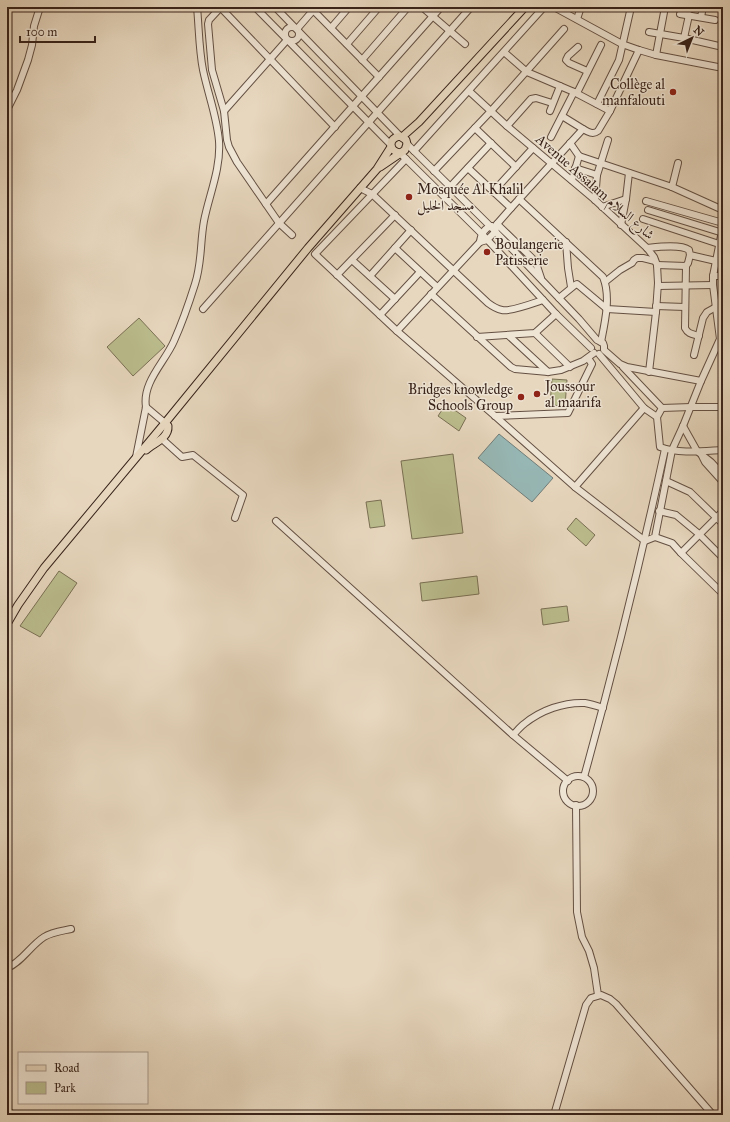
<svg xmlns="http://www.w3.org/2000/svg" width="730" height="1122" font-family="'IM FELL Great Primer',Amiri,serif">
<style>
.green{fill:#bbbd8e;stroke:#7a7054}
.water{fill:#97b8b6;stroke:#717c78}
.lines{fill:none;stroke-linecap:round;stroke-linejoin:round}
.minor-casing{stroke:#645043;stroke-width:8}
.major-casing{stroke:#38231a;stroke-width:9}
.minor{stroke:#efe5d5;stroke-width:6}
.major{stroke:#e7d7be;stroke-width:7}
.poi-dot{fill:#8f2418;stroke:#efe5d5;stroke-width:1.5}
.labels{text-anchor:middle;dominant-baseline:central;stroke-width:3;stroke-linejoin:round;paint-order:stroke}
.poi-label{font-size:14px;fill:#38231a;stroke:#efe5d5;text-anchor:start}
.street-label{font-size:14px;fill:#38231a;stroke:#efe5d5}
</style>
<rect width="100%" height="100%" fill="#e7d7be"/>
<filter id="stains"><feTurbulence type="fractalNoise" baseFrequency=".005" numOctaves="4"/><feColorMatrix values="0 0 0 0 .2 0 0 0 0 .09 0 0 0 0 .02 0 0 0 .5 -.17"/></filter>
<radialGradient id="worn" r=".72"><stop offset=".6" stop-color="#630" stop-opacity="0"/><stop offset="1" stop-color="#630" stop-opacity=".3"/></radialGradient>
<g class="green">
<polygon points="139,318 165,346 133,376 107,347"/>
<polygon points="552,379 567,380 565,406 550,405"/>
<polygon points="446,404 466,418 459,431 438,416"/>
<polygon points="453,454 463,533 412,539 401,461"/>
<polygon points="381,500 385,526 370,528 366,502"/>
<polygon points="576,518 595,535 586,546 567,529"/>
<polygon points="59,571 77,583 40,637 20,626"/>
<polygon points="477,576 479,594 422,601 420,583"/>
<polygon points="567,606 569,621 543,625 541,609"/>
</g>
<polygon class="water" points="499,434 553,478 532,502 478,458"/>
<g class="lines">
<defs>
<g id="minor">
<polyline points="221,7 209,20 208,24 212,70 224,111 227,140 229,147 237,162 279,223 292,235"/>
<polyline points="255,7 391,145"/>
<polyline points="275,7 400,136"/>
<polyline points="310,7 379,77"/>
<polyline points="422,7 465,44"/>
<polyline points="554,7 622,44 639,50 656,55 723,68"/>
<polyline points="221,8 335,127"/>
<polyline points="680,14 715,20"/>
<polyline points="701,17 703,7"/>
<polyline points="577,19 581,7"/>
<circle cx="292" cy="34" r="7"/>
<polyline points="331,28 349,7"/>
<polyline points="297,29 316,7"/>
<polyline points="649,32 684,38 723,47"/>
<polyline points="684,38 689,15"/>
<polyline points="347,44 379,7"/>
<polyline points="578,47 568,56 566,60 569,63 587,71"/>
<polyline points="504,52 527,72 574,92 610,111"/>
<polyline points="656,55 665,7"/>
<polyline points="362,60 408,7"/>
<polyline points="469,91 507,126 595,200 647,248 654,257 657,265 658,283 656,312 649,372"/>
<polyline points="577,93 601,45"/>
<polyline points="597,104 619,60 631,7"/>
<polyline points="7,110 17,90 28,60 32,45 34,26 40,7"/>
<polyline points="224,111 287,40"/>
<polyline points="550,111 560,86"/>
<polyline points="562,116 583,129"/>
<polyline points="507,126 531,99 536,98 552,103"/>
<polyline points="475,128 516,167"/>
<polyline points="551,137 574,92"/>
<polyline points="570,143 579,156"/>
<polyline points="407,144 490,226 579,319 597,340 603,343 604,346 604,350 620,364 627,367 701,381"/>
<polyline points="414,151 544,7"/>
<polyline points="400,153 482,234 556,314 591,348"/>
<polyline points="579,156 672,187 723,210"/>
<polyline points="406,159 315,254 397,331 495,416 575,487 645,541 655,537 672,450 683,426 701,381 720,339 713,285 713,276 723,226"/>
<polyline points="468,168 511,208"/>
<polyline points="575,168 597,175"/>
<polyline points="434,171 491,111 564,29"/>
<polyline points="572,180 579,156"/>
<polyline points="450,187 491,143"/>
<polyline points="672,187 678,163"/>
<path d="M360 188 372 194 488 303C492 306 497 309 502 310 510 312 534 303 543 300"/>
<polyline points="493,192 533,148"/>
<path d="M519 199 603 277C611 296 605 322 601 342"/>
<polyline points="595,200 597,175 608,140"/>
<polyline points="646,201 723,223"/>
<polyline points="266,204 441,7"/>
<polyline points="602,207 626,199"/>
<polyline points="648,210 723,233"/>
<polyline points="643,219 719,244"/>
<polyline points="497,224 532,258 536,263 541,278"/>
<polyline points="621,225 626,199 629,173"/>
<path d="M480 242 487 240 495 232 497 224 511 208 583 129C588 132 593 135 598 131L610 111 639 50"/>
<polyline points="566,242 568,268 571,287"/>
<polyline points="395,248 437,287"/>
<path d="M647 248C657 247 681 244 689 250L690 255 716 261"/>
<polyline points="352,260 395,299"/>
<polyline points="657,265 686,266 688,263 690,255"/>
<path d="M686 266 685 328C688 334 692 334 699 336"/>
<polyline points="337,275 395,215"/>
<polyline points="370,276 411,230"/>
<polyline points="713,276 723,276"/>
<polyline points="605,282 620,270 632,263 634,260 637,258 643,258 655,261"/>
<polyline points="658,286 713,285"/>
<polyline points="431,294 511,367 515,369 548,372 561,370 583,361 594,353"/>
<polyline points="559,298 575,285 577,284 607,309 656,312"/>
<polyline points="656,306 685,307"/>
<polyline points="203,309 471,7"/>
<polyline points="380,315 420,272"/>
<path d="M397 331 480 242C481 234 484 228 492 226"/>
<polyline points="535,333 570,367"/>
<polyline points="508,335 548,372"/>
<polyline points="477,337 535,333 556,314"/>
<path d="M599 354 644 408 657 417 660 447C679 454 703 451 723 450"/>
<polyline points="694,355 703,318 707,312 716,307"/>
<polyline points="623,367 662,408"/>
<polyline points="146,407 165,423"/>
<polyline points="495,416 568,413 592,364 588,358"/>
<polyline points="657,417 662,408 691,407 723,407"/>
<polyline points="683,426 697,451 711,462 723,475"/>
<polyline points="162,439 182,457 193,455 243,495 235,518"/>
<polyline points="702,456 705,462 723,482"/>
<path d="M136 457 146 407C142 382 165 362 174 341 182 323 189 303 195 284 202 263 200 243 204 221 209 195 221 169 219 141 217 117 208 94 203 70 199 50 199 28 197 7"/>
<polyline points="666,481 690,492 723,524"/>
<polyline points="575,487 644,408"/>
<polyline points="659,511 676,515 699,534 723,558"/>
<polyline points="276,521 513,735 568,781"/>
<polyline points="655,537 672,543 681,553 723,594"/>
<polyline points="681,553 723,511"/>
<path d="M513 735C517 731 520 727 524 724 541 710 564 702 585 703 591 704 597 706 603 708"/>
<circle cx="578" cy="791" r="15"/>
<path d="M584 777C614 669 641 559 665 449"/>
<polyline points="576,805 577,912 582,937 589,951 594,968 598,995"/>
<path d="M7 968C22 962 30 946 44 937 52 932 62 931 71 929"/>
<polyline points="7,1111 14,1115"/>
<polyline points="554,1115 586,1005 591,998 601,995 610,999 616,1004 713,1115"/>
</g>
<g id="major">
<polyline points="402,137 419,122 525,7"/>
<path d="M380 167 405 150 407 144 406 140 400 136C388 138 388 151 400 153"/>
<path d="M146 450C154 443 169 438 168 426L165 423"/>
<polyline points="7,624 18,605 44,568 74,532 165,423 308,248 377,169 391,147"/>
</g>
</defs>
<use href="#minor" class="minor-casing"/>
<use href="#major" class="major-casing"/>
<use href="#minor" class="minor"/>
<use href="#major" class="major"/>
</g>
<g class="poi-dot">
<circle cx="673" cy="92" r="4"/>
<circle cx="409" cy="197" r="4"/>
<circle cx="487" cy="252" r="4"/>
<circle cx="537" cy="394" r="4"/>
<circle cx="521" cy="397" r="4"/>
</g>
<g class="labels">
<g class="poi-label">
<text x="665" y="84" text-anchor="end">Collège al<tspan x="665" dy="16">manfalouti</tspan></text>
<text x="417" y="189">Mosquée Al Khalil<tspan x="417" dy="16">مسجد الخليل</tspan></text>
<text x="495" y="244">Boulangerie<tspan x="495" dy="16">Patisserie</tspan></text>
<text x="545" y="386">Joussour<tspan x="545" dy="16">al maarifa</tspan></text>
<text x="513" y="389" text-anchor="end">Bridges knowledge<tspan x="513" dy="16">Schools Group</tspan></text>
</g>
<g class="street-label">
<text transform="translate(595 187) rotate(41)">Avenue Assalam شارع السلام</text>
</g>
</g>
<rect width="730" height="1122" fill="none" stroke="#e7d7be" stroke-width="24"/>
<rect x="8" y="8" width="714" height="1106" fill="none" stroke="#38231a" stroke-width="2"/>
<rect x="12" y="12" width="706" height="1098" fill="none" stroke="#38231a"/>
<rect x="18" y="1052" width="130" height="52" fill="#efe5d5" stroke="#a6978a"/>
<rect x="26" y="1065" width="20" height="6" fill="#e7d7be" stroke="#a6978a"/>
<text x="54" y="1072" font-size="12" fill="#38231a">Road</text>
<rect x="26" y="1082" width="20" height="12" fill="#bbbd8e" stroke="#a6978a"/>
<text x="54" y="1092" font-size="12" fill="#38231a">Park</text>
<g transform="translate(692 38) rotate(43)" stroke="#efe5d5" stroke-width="3" paint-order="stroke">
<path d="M0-3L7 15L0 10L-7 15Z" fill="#38231a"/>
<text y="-6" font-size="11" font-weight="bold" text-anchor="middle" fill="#38231a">N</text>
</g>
<path d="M20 36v6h75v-6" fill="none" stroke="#38231a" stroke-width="2"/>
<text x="26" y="36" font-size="12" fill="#38231a" stroke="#efe5d5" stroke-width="3" paint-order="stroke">100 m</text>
<rect width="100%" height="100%" filter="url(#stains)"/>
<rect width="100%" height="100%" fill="url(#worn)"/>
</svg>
